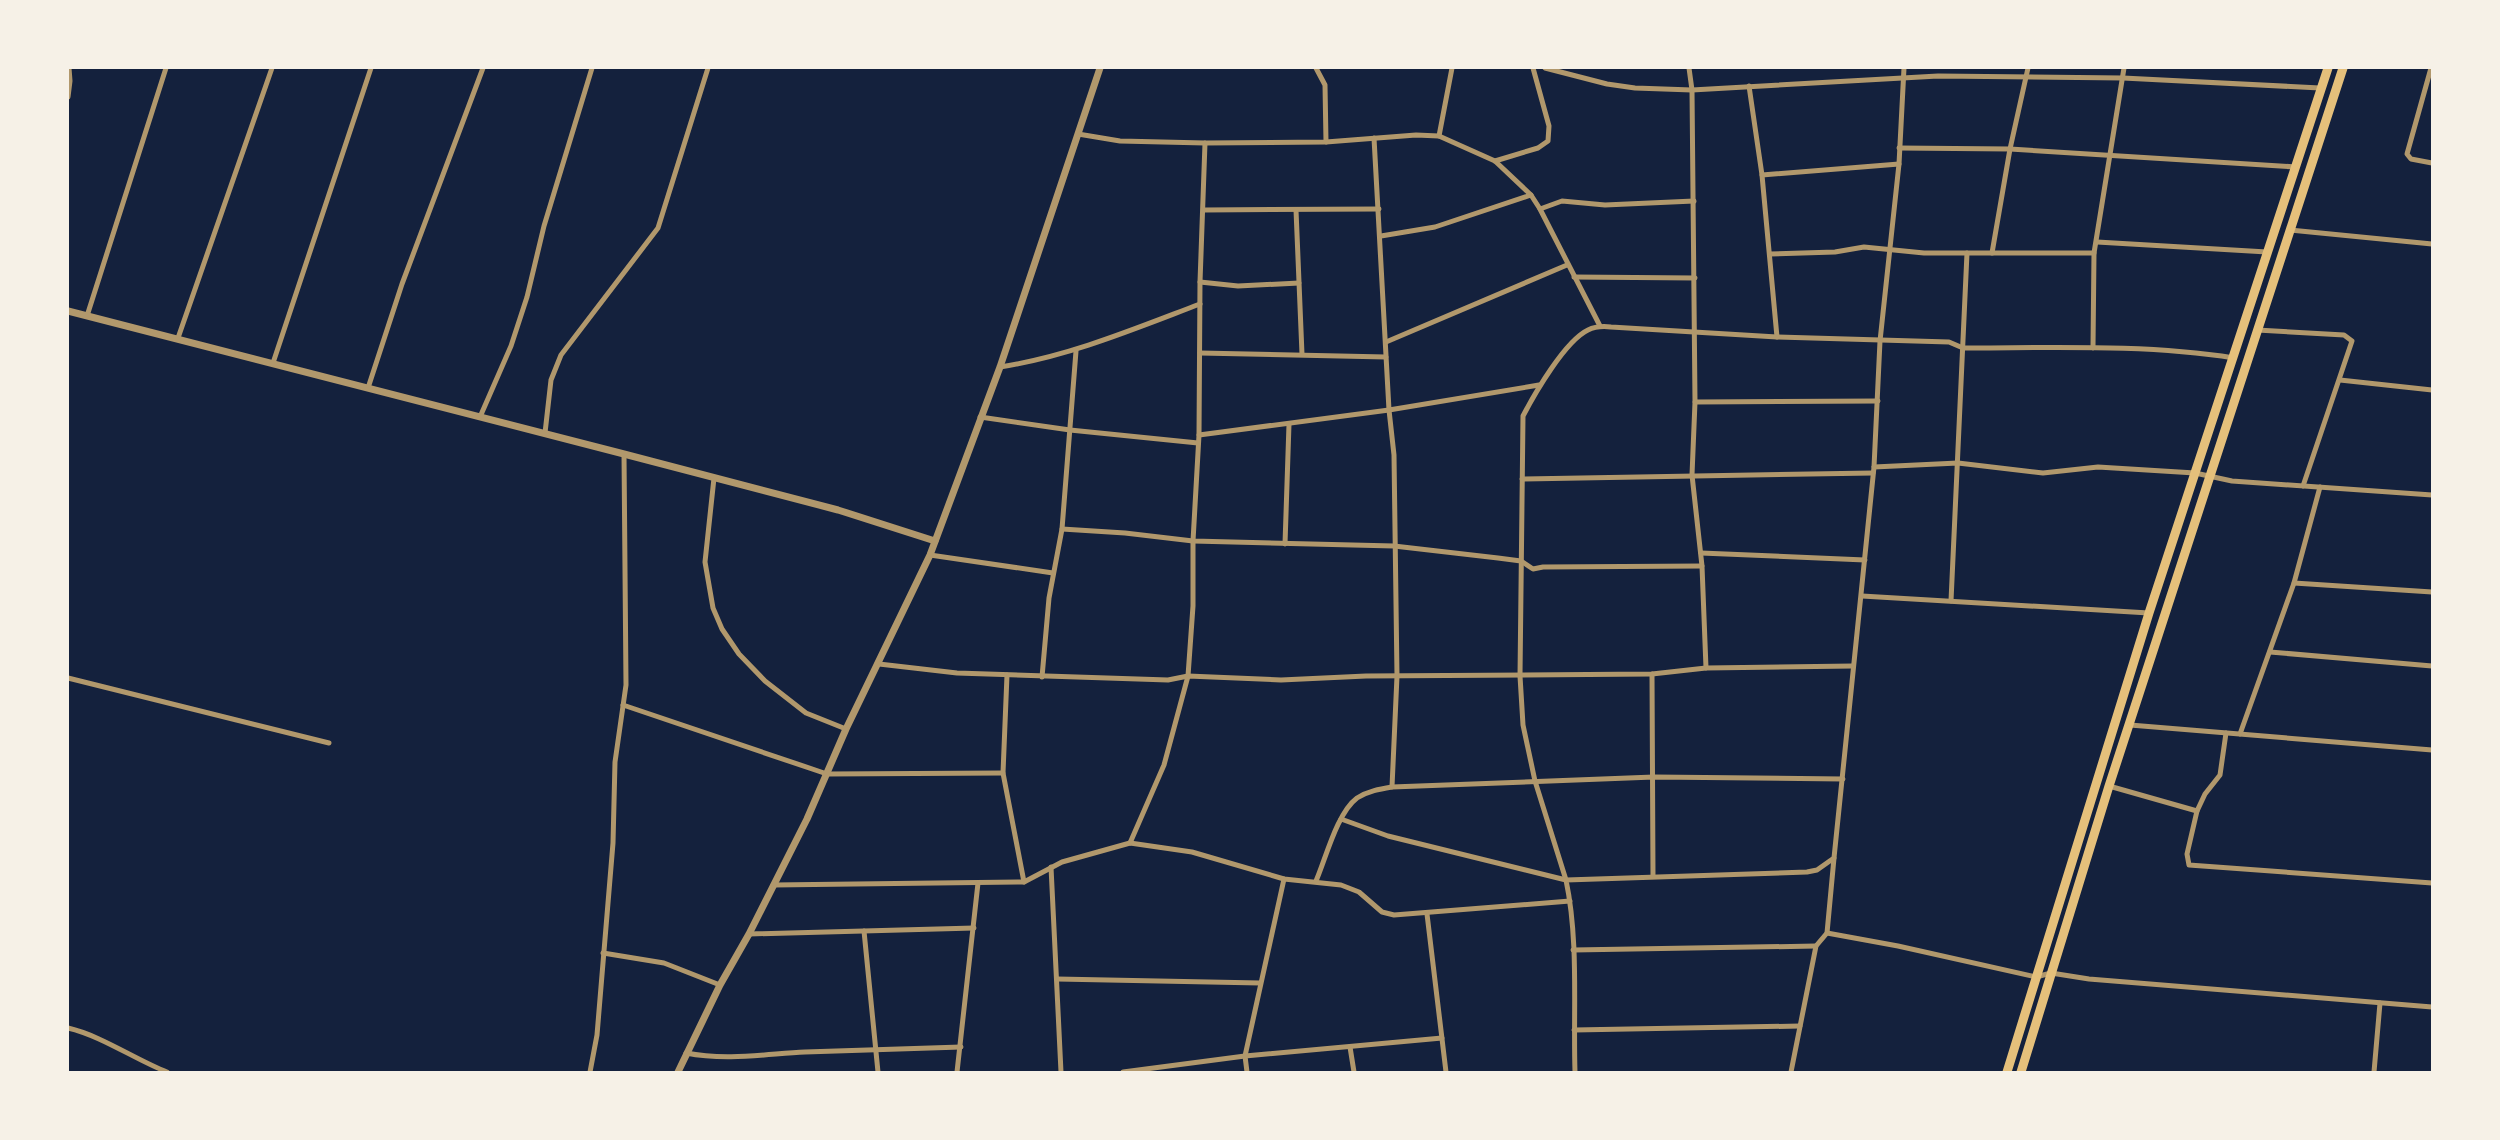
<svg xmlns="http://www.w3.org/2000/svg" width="2500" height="1140" font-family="'Space Grotesk',sans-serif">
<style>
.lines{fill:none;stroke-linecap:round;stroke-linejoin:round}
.minor{stroke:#b1986c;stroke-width:5}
.tertiary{stroke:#b1986c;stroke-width:7}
.trunk{stroke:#e5c07b;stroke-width:9}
</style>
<rect width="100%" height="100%" fill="#14213d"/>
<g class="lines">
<g class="minor">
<polyline points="1316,68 1325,85 1326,142"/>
<polyline points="1545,68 1607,84 1635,88 1692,90 1938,76 2123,78 2320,88"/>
<polyline points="1689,68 1692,90 1695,402 1692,475 1702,566 1706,668"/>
<polyline points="2431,68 2407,154 2411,159 2432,163"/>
<polyline points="1749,86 1762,175 1777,337"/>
<polyline points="68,97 70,81 69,68"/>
<polyline points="1078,134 1120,141 1205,143 1326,142 1416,135 1439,136 1495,161 1531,195 1540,209 1600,326"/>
<polyline points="1439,136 1452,68"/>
<polyline points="1374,138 1389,410 1394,455 1397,676 1392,787"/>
<polyline points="1899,148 2010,149 2296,167"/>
<polyline points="1495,161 1538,148 1548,141 1549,126 1533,68"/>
<polyline points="1762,175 1899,164"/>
<polyline points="1540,209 1562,201 1605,205 1694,201"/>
<polyline points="1204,210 1379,209"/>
<polyline points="1296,210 1302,354"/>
<polyline points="2290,230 2432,244"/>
<polyline points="1381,236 1435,227 1531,195"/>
<polyline points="2097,242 2267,252"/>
<polyline points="1992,253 2010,149 2028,68"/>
<polyline points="1770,254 1835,252 1864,247 1924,253 2094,253"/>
<polyline points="1574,277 1695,278"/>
<polyline points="1200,282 1238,286 1299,283"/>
<polyline points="87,316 166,68"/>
<polyline points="2257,330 2344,335 2352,341 2303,486"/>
<polyline points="178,338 272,68"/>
<polyline points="1386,342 1567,265"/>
<polyline points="2093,348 2094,253 2124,68"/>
<polyline points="1200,353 1386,357"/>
<polyline points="273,363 371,68"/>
<path d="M1000 367C1070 356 1134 329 1200 304"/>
<polyline points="2340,380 2432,390"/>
<polyline points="368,388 402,284 483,68"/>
<polyline points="1695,402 1878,401"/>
<polyline points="480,417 511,346 527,297 544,226 592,68"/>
<polyline points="980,417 1070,430 1198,443"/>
<polyline points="545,433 551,380 561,355 658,228 708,68"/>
<polyline points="1199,435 1389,410 1539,385"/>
<polyline points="1874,467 1958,463 2043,473 2098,467 2195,473 2232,481 2432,495"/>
<polyline points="714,478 705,562 713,608 722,629 739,654 765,681 806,713 846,729"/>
<polyline points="1522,479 1873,473"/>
<polyline points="1062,529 1125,533 1193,541 1394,546 1498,558 1521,561 1533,569 1543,567 1702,566"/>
<polyline points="1285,544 1289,424"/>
<polyline points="1701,553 1865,560"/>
<polyline points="930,555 1053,573"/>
<polyline points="2294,583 2432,592"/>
<polyline points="1862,596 2149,613"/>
<polyline points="1951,601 1967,253"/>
<polyline points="2270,652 2432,666"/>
<polyline points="879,664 957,673 1168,680 1188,676 1281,680 1366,676 1652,674 1706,668 1853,666"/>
<polyline points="1652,674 1653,876"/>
<polyline points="1007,675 1003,773 1024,882"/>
<polyline points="1042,677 1049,598 1062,529 1076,351"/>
<polyline points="68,678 329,743"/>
<polyline points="623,705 827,774 1003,773"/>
<polyline points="2130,725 2432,750"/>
<polyline points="2226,733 2220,775 2205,794 2197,811 2187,854 2189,865 2432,883"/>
<polyline points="2240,734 2294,583 2320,487"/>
<polyline points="2109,786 2197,811"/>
<polyline points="1341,819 1388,836 1566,880"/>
<polyline points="1130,843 1164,765 1188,676 1193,606 1193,541 1199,435 1200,282 1205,143"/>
<polyline points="1051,867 1061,1072"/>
<path d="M1566 880 1535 781 1523 725 1520 676 1523 416C1535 393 1565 341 1588 330 1596 326 1603 326 1611 327L1777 337 1949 342 1963 348C2053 348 2145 344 2234 358"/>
<path d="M1316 881C1326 858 1337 813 1357 798 1368 791 1380 789 1392 787L1654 777 1843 779"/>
<polyline points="773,885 1024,882 1062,862 1130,843 1192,852 1284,879 1341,885 1359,892 1382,912 1394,915 1570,901"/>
<polyline points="1427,914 1446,1072"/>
<polyline points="864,931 878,1072"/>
<polyline points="1827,933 1898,946 2036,977 2051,973 2089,979 2432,1007"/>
<polyline points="749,934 974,928"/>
<polyline points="1573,950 1816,946"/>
<polyline points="603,953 664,963 720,985"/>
<polyline points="1057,979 1260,983"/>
<path d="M68 1028C102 1036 134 1059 167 1072"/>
<polyline points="1574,1030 1800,1026"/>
<polyline points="1350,1047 1354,1072"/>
<path d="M686 1053C726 1061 766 1054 805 1052 857 1050 909 1049 961 1047"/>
<polyline points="590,1072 597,1035 613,843 615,762 626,685 624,454"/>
<polyline points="957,1072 978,883"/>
<polyline points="1123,1072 1245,1056 1442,1038"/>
<polyline points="1247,1072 1245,1056 1284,879"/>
<path d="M1575 1072C1573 1009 1579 942 1566 880L1807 872 1817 870 1834 858 1874 467 1880 341 1899 164 1904 68"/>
<polyline points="1791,1072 1816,946 1827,933 1834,858"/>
<polyline points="2374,1072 2380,1003"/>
</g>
<g class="tertiary">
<polyline points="68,311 624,454 838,510 935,541"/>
<polyline points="678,1072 720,985 749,934 807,819 846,729 930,555 1000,367 1100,68"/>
</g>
<g class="trunk">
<polyline points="2007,1072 2149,613 2328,68"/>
<polyline points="2021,1072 2109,786 2343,68"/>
</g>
</g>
<rect width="2500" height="1140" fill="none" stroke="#f6f1e7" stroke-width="138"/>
</svg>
